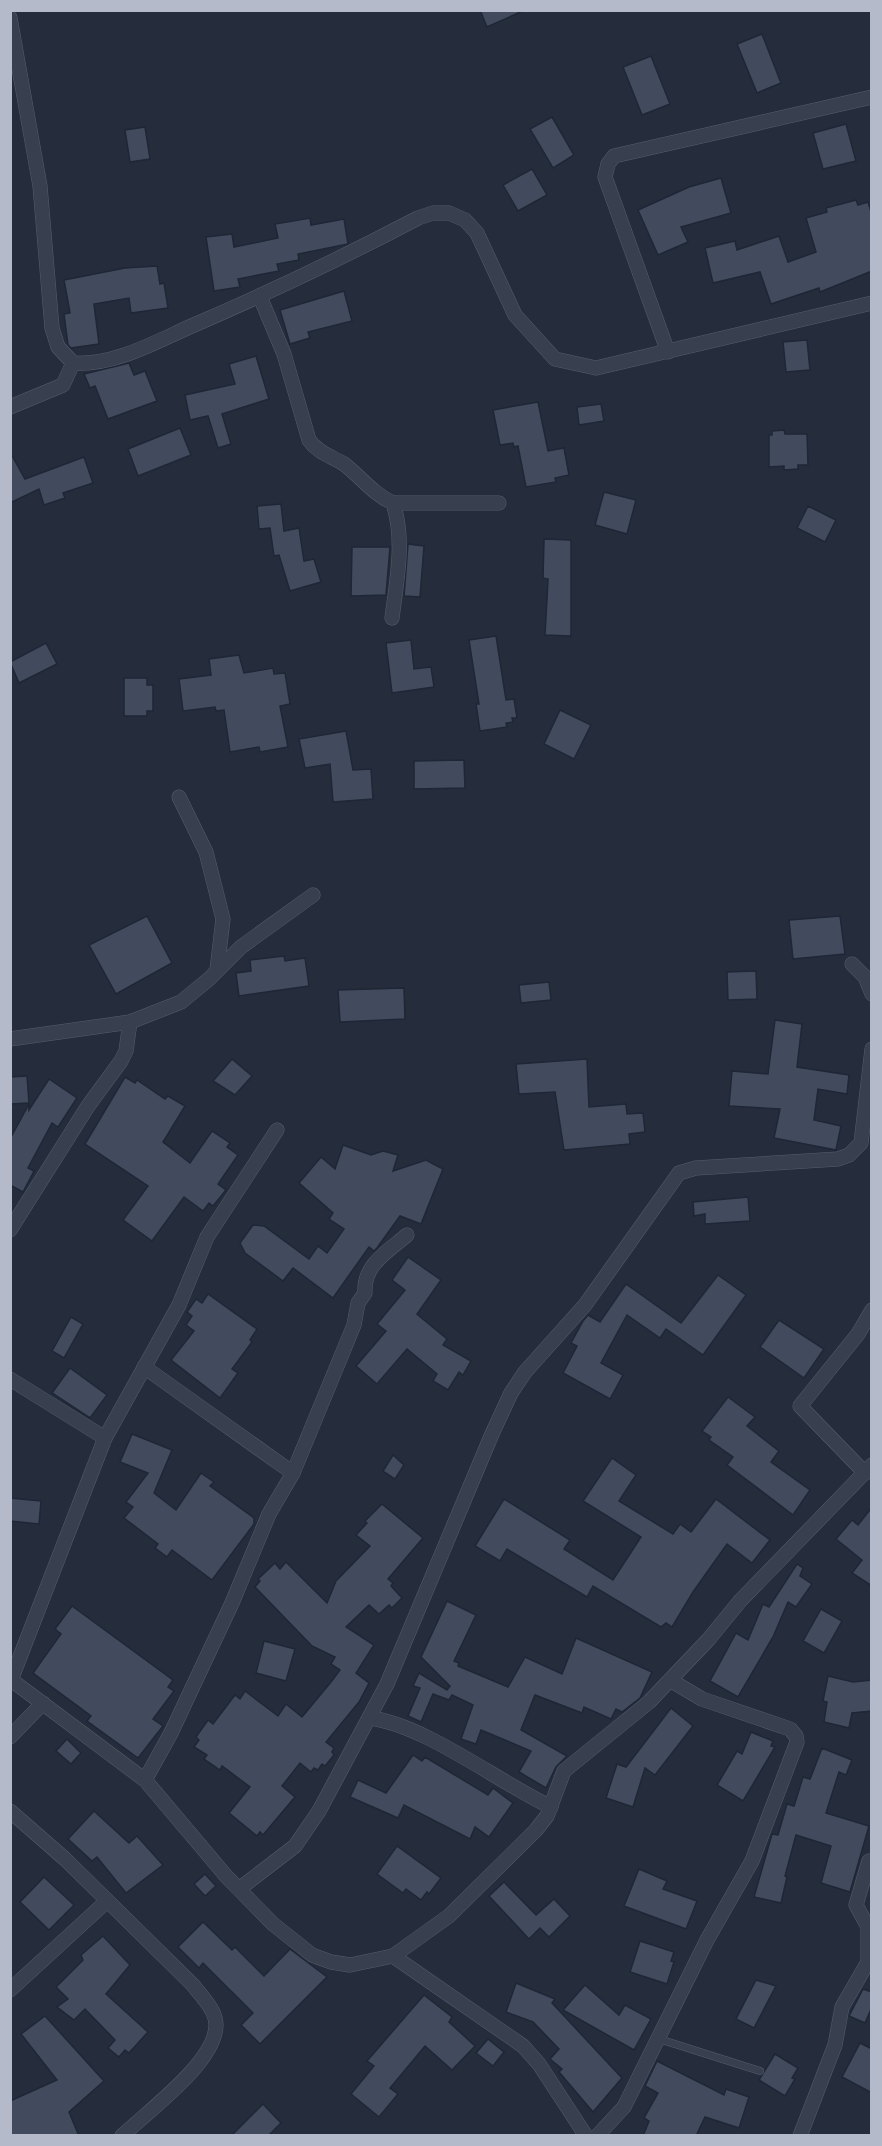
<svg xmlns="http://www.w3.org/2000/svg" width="882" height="2146" font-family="Figtree,sans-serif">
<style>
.building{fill:#414b5d;stroke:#1f2635;stroke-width:1.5}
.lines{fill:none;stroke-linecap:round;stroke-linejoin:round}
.lane-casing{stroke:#565d6c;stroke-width:8}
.street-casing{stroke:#565d6c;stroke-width:15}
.lane{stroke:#383f4e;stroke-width:7}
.street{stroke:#383f4e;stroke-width:14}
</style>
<rect width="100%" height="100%" fill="#252d3d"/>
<g class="building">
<polygon points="480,10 525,10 487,27"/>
<polygon points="762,34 781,83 757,93 737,44"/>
<polygon points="651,56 670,104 642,115 623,67"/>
<polygon points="552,117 574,155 553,168 530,129"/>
<polygon points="846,124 856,161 823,169 813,133"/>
<polygon points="145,127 150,159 130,162 125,130"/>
<polygon points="532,169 547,195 518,211 503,185"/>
<polygon points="721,178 731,213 681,227 688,242 658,255 638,210 689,187"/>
<polygon points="856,200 858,205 868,202 872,215 872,271 820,292 819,288 771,304 760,272 713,283 705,248 735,241 737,250 779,236 788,262 816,252 806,218 827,212 826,208"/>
<polygon points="310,218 311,225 344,219 348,244 298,254 299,260 277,264 279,271 238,279 240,287 214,291 206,237 232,234 234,247 278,238 275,224"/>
<polygon points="157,266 160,284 164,283 168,308 131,313 129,298 94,304 99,344 71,348 68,345 64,314 70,313 64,280 125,268"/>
<polygon points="344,291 352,321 308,332 310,338 290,344 280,310"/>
<polygon points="807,340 810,370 786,372 783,342"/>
<polygon points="256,356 269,399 222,414 231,444 218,448 208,416 190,420 185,395 235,384 229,364"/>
<polygon points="129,363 134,375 145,371 157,401 108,419 95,386 90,388 84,374"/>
<polygon points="538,402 548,451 564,448 569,475 555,478 556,482 526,487 518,446 514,447 513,443 500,445 493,410"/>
<polygon points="601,404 604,421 579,425 577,407"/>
<polygon points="180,428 191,455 138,476 128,449"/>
<polygon points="784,430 785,434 807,434 808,465 798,465 798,469 784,470 784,466 769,467 769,435 772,435 772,431"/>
<polygon points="10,452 25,479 84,457 93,483 63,493 65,498 44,505 39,489 10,503"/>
<polygon points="604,492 636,500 627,534 595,525"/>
<polygon points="281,504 284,531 299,528 304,561 314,559 321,582 290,591 279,555 274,556 270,528 259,529 257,506"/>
<polygon points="808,506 836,520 825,542 797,528"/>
<polygon points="544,539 571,540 571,636 545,635 548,579 543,578"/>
<polygon points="408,544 424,546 420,597 404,596"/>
<polygon points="352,547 390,547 386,595 351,596"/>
<polygon points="496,636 506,700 514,699 517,718 512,718 513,722 506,723 507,727 480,731 476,704 479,704 469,640"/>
<polygon points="411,640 414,669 431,667 434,687 392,693 386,643"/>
<polygon points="46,643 57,664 19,683 10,662"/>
<polygon points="239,655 244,673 273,668 274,674 285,673 290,704 280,706 288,747 260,752 259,747 230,752 224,710 216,711 215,707 183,711 179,679 211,675 209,659"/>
<polygon points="124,678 147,678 147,685 153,685 153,711 147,711 147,716 124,716"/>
<polygon points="560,710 591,725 574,759 544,744"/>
<polygon points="346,731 353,770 371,769 373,799 333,802 330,764 305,768 299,739"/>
<polygon points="464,760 465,788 414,789 414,761"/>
<polygon points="147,916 172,963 116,994 89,945"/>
<polygon points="840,916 845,954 793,959 789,920"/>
<polygon points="284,956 285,961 305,958 309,986 239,996 236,973 251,971 250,960"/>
<polygon points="756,971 757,999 728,1000 727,972"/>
<polygon points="549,982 551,1000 521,1003 519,985"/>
<polygon points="404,988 405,1019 340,1022 338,990"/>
<polygon points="775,1020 802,1024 797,1067 849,1075 847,1094 818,1089 814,1120 841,1126 836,1150 774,1138 780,1109 729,1106 732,1071 768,1074"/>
<polygon points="232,1059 252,1076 235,1095 213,1081"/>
<polygon points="587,1059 589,1107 626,1104 627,1114 643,1113 645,1132 629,1134 630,1144 564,1150 555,1092 519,1094 516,1064"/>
<polygon points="27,1076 29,1103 10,1104 10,1077"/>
<polygon points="125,1077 135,1083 137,1080 165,1099 168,1096 185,1106 163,1142 190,1163 212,1131 230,1143 227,1147 238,1155 218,1184 226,1190 213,1206 209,1203 203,1211 184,1197 152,1241 123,1220 148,1186 85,1144"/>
<polygon points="49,1079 77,1098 58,1127 52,1123 28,1168 34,1171 23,1192 10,1185 10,1139 29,1104 29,1110"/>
<polygon points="343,1145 371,1155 383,1151 398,1155 393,1171 426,1160 443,1169 421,1224 400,1216 377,1248 374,1251 369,1247 333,1298 293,1268 283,1281 245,1253 240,1243 253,1225 264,1226 309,1259 318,1246 327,1253 344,1229 329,1219 333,1213 299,1183 321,1157 335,1169"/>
<polygon points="748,1197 750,1221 705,1224 705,1214 694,1216 693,1202"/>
<polygon points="408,1257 441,1280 417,1314 447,1339 443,1345 471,1361 463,1375 459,1372 448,1390 433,1381 437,1374 407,1349 377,1384 356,1366 386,1331 377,1324 405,1290 392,1280"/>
<polygon points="718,1275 746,1295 703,1355 666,1329 660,1338 627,1315 601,1363 623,1375 610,1399 563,1373 577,1346 571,1343 583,1321 588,1315 600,1322 626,1284 681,1323"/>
<polygon points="208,1294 257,1329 250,1340 252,1342 232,1369 238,1373 220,1398 171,1360 194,1331 186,1325 192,1316 187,1312 196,1299 202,1303"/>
<polygon points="71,1317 83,1324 64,1358 52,1351"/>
<polygon points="779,1320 824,1349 804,1378 760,1347"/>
<polygon points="70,1368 107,1395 90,1418 52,1393"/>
<polygon points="728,1397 755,1417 747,1426 779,1451 771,1462 810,1490 793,1515 727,1465 733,1457 709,1440 711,1437 702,1431"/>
<polygon points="132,1434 172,1450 154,1493 176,1510 201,1473 214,1482 210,1486 254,1518 254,1524 212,1580 172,1550 167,1557 155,1548 158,1544 124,1518 133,1507 126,1502 148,1473 120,1462"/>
<polygon points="393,1455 404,1465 395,1479 383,1471"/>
<polygon points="612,1458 636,1475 619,1501 673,1534 680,1524 691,1532 716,1499 770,1540 752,1563 727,1544 693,1592 672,1627 666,1623 661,1627 593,1586 587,1597 507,1549 500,1561 475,1546 504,1499 570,1540 564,1549 613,1580 641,1537 583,1501"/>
<polygon points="10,1498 41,1501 39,1524 10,1521"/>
<polygon points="382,1504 423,1538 388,1579 393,1583 391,1586 402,1598 392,1608 389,1605 379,1614 369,1605 346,1627 374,1645 356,1673 369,1683 359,1702 326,1742 334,1748 332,1752 334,1755 325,1766 322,1764 318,1770 314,1768 311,1772 300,1763 282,1786 295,1797 263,1835 260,1832 257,1836 229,1813 250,1787 222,1766 220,1770 204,1759 207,1755 194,1747 199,1740 196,1737 208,1720 213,1724 235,1695 240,1699 245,1691 278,1716 286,1704 302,1717 331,1682 340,1670 331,1664 335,1657 312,1646 255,1587 260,1581 258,1579 275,1563 280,1569 286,1562 327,1603 336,1581 370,1546 356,1535 367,1523 365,1521"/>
<polygon points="872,1507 872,1586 852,1573 862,1560 836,1539 852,1520 858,1525"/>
<polygon points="797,1564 803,1568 800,1576 812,1584 796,1607 788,1602 773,1637 738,1697 710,1681 736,1633 748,1640 763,1604 769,1607"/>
<polygon points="447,1601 476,1615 454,1661 459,1663 458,1666 508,1687 525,1657 562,1674 576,1638 652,1672 640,1698 622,1712 616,1709 611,1719 584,1707 582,1713 535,1695 521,1730 567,1756 556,1767 546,1788 519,1772 531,1751 481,1730 476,1744 461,1739 473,1705 452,1695 449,1700 433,1694 421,1722 408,1716 420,1688 413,1686 419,1673 447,1690 450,1686 421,1657"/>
<polygon points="72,1606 173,1680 168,1687 174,1691 153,1719 163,1726 138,1758 87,1721 91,1716 33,1673 61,1634 55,1629"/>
<polygon points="821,1609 842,1621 824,1653 803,1641"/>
<polygon points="264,1641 295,1649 286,1681 256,1673"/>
<polygon points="828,1676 853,1682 872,1680 872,1711 852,1713 849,1728 824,1722 827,1702 823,1701"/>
<polygon points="671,1708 693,1726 655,1775 645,1768 633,1807 606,1798 617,1764 626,1767"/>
<polygon points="751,1732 773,1741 771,1746 775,1747 743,1801 717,1785 737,1751 742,1754"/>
<polygon points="67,1739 81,1753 71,1764 56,1751"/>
<polygon points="822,1748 852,1760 846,1775 839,1772 826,1813 869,1826 850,1892 821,1883 831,1846 796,1835 785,1876 787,1877 781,1903 754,1897 772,1834 778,1835 787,1804 794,1806 803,1777 810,1779"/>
<polygon points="413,1755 422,1761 425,1757 488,1795 493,1788 513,1803 489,1837 475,1827 470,1839 404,1805 398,1818 350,1797 358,1780 386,1793"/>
<polygon points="94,1811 129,1843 137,1836 163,1865 126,1893 97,1857 92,1861 68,1839"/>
<polygon points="397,1846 441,1878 429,1894 427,1892 421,1900 406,1889 403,1893 377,1874"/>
<polygon points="639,1869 667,1881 663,1889 697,1901 686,1929 624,1906"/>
<polygon points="205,1874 216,1886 205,1896 194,1884"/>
<polygon points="44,1877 74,1905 49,1930 20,1902"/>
<polygon points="504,1882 536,1915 554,1899 570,1916 549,1937 540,1928 529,1939 489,1896"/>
<polygon points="203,1922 232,1950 235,1947 264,1976 290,1949 327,1977 260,2044 241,2025 253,2013 203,1963 199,1968 178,1947"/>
<polygon points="103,1936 130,1965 106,1994 148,2032 129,2053 125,2050 119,2057 108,2048 115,2040 85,2009 74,2020 57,2007 68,1999 56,1987 83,1960 81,1955"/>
<polygon points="640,1941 674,1952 671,1961 674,1962 667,1984 630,1972"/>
<polygon points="756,1980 776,1986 754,2028 736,2019"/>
<polygon points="516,1983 555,1999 552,2003 622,2078 593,2112 559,2072 562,2069 550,2059 559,2049 533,2022 506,2012"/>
<polygon points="585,1985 619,2015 625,2005 651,2019 634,2050 563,2010"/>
<polygon points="863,1989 872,1992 872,2007 865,2023 849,2016"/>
<polygon points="424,1995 452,2017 449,2022 475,2046 452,2070 425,2046 390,2088 398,2094 379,2117 351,2094 374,2066 367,2061"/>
<polygon points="45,2016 104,2081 69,2112 79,2136 10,2136 10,2101 57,2080 21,2034"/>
<polygon points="488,2039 504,2052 493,2066 476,2053"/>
<polygon points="860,2043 872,2049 872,2093 842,2077"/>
<polygon points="775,2054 798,2068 792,2078 795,2079 785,2096 759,2080"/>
<polygon points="657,2061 724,2095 726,2089 749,2097 739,2128 705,2117 696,2136 643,2136 649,2121 644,2118 658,2093 645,2086"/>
<polygon points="263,2104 281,2123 268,2136 231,2136"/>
</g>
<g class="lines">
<defs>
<polyline id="lane" points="659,2039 760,2071"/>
<g id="street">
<path d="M10 18 40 186 52 328 58 347 73 363C115 366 157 341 194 325 270 292 344 257 418 218L433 213H449L465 220 477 233 515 315 555 359 596 368 872 303"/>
<path d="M260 297 284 354 309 440C318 453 331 456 344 464 361 477 373 494 393 503H499"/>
<polyline points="668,352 605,177 608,164 614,156 872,97"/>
<polyline points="10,407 63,385 73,363"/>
<path d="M392 618C397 579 405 540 393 503"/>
<polyline points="179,797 206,852 223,919 217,970"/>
<polyline points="852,964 865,977 872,994"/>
<polyline points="10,1039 130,1022 181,1002 209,979 241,947 313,895"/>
<polyline points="10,1230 88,1106 121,1061 126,1051 130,1022"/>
<polyline points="144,1367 293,1473"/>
<polyline points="10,1379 105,1438"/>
<polyline points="865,1473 800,1406 858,1334 872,1310"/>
<polyline points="10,1679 145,1780 226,1876 273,1924 312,1955 331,1962 350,1965 393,1956 449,1916 536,1830 547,1816 564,1771 649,1702 708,1640 740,1601 872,1465"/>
<polyline points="11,1680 105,1438 179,1305 207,1237 277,1130"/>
<path d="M369 1718C424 1724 498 1782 551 1807"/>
<polyline points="10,1737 43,1703"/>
<path d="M145 1780 171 1733 232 1603 269 1514 293 1473 354 1325 358 1303 365 1293C363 1265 387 1252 407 1235"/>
<path d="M10 1811 65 1859 193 1985C202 1997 216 2010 216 2025 216 2062 148 2111 122 2136"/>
<polyline points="239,1889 295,1846 319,1811 387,1684 492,1434 511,1393 525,1372 585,1305 679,1173 696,1168 838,1159 849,1155 861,1143 872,1049"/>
<polyline points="393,1956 523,2046 539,2064 586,2136"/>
<polyline points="10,1990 107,1901"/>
<polyline points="597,2136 624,2107 707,1940 752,1861 797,1742 796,1736 790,1729 702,1699 670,1680"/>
<polyline points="800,2136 835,2045 842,2007 868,1962 868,1927 856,1905 869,1861"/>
</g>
</defs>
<use href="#lane" class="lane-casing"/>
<use href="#street" class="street-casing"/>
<use href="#lane" class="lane"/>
<use href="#street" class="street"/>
</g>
<rect width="882" height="2146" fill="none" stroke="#b4bac9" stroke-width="24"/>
</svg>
